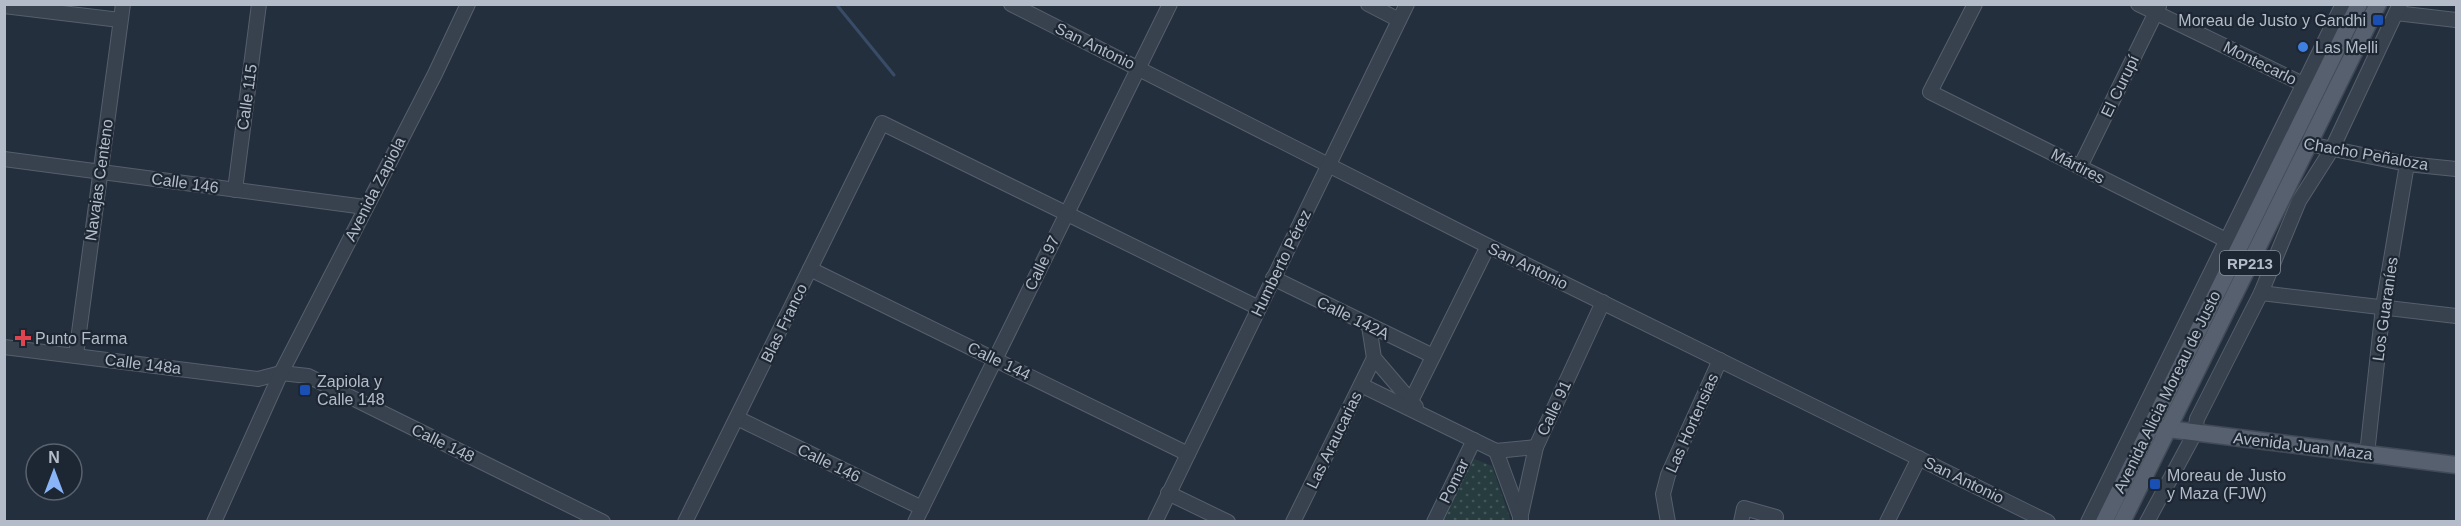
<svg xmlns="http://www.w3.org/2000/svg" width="2461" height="526" font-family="Arial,sans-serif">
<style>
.grass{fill:url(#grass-dots)}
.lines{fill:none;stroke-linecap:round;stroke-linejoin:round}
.stream{stroke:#394c67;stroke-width:3}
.minor-casing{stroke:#565f6c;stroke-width:16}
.major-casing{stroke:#414a57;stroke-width:19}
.minor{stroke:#38414e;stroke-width:14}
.major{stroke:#56606e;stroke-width:16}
.transit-dot{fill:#1a4fb4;stroke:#1d2633;stroke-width:2}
.shop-dot{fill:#3f7fe0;stroke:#1d2633;stroke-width:2}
.health-dot{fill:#e0444e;stroke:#1d2633;stroke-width:2}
.labels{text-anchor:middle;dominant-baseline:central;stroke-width:4.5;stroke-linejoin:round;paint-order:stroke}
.shield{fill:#1d2633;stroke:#878f9c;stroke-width:1.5}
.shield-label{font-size:15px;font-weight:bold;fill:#b4bcc9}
.poi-label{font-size:16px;fill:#b4bcc9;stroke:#1d2633;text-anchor:start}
.street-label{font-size:16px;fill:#b4bcc9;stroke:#1d2633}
</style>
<defs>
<pattern id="grass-dots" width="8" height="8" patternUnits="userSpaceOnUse" patternTransform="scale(1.5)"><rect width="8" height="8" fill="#263c3f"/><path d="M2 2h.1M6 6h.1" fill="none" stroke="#435659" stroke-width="1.8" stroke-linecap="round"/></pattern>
</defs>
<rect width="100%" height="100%" fill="#242f3e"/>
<polygon class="grass" points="1472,458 1492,466 1511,521 1440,522"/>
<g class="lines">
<polyline class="stream" points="836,4 894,75"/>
<defs>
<g id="minor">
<polyline points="1011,4 1488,246 2048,522"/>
<polyline points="1368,4 1399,20"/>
<polyline points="1975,4 1930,92 2226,240"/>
<polyline points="2138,4 2309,87"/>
<polyline points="4,6 120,20"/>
<polyline points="2396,13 2456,20"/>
<polyline points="2299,142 2407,164 2456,169"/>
<polyline points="4,159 365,207"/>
<polyline points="2080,167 2159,6"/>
<polyline points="235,190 259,4"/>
<polyline points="810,269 1188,454"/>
<polyline points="1273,278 1433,356"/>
<polyline points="2261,293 2456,316"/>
<polyline points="1369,326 1374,358 1416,407"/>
<polyline points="4,347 258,379 281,373 308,376 603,522"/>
<polyline points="76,355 123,4"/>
<polyline points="1361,385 1496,451 1536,447"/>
<polyline points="1411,401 1488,246"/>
<polyline points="737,418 922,508"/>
<polyline points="1496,451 1521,519"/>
<polyline points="2367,454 2383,307 2407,164"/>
<polyline points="1168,493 1228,522"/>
<polyline points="1520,519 1536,447 1603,302"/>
<polyline points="214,522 281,373 435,74 468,4"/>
<polyline points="685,522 882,123 1259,308"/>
<polyline points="915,522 1170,4"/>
<polyline points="1155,522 1407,4"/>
<polyline points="1293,522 1374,358"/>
<polyline points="1434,522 1474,440"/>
<polyline points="1668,522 1663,494 1668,475 1720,360"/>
<polyline points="1741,522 1744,508 1776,517 1775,522"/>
<polyline points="1887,522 1919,458"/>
<polyline points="2088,522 2343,4"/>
<polyline points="2147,522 2195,433 2197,419 2261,293 2299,201 2332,149 2400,4"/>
</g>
<g id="major">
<polyline points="2160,428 2456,465"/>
<polyline points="2104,522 2359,4"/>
<polyline points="2122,522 2378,4"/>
</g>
</defs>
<use href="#minor" class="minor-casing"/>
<use href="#major" class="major-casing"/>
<use href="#minor" class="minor"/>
<use href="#major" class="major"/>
</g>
<g class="transit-dot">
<rect x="2372" y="14" width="12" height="12" rx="3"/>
<rect x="299" y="384" width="12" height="12" rx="3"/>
<rect x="2149" y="478" width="12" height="12" rx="3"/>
</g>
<circle class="shop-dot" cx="2303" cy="47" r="6"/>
<path class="health-dot" d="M20 329h6v6h6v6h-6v6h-6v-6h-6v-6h6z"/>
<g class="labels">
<rect class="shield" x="2220" y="251" width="60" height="24" rx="4.5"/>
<g class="shield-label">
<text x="2250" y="263">RP213</text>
</g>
<g class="poi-label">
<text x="2366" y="20" text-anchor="end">Moreau de Justo y Gandhi</text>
<text x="2315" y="47">Las Melli</text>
<text x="35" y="338">Punto Farma</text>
<text x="317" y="381">Zapiola y<tspan x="317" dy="18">Calle 148</tspan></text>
<text x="2167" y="475">Moreau de Justo<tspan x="2167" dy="18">y Maza (FJW)</tspan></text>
</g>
<g class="street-label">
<text transform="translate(1095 46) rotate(26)">San Antonio</text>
<text transform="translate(2260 63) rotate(26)">Montecarlo</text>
<text transform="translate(2120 86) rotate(-64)">El Curupí</text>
<text transform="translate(247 97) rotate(-82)">Calle 115</text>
<text transform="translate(2366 154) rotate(10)">Chacho Peñaloza</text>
<text transform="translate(2078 166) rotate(27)">Mártires</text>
<text transform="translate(99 180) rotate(-82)">Navajas Centeno</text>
<text transform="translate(185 183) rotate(8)">Calle 146</text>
<text transform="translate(375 189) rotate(-63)">Avenida Zapiola</text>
<text transform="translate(1042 263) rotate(-64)">Calle 97</text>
<text transform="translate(1281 263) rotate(-64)">Humberto Pérez</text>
<text transform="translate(1528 266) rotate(26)">San Antonio</text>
<text transform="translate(2385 309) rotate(-82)">Los Guaraníes</text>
<text transform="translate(1353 318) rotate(26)">Calle 142A</text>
<text transform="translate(784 323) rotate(-64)">Blas Franco</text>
<text transform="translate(999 361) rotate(26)">Calle 144</text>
<text transform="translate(143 364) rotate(7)">Calle 148a</text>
<text transform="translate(2167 392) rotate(-64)">Avenida Alicia Moreau de Justo</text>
<text transform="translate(1554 408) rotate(-65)">Calle 91</text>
<text transform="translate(1692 423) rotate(-66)">Las Hortensias</text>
<text transform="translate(1334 440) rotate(-64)">Las Araucarias</text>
<text transform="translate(443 443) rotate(26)">Calle 148</text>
<text transform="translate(2303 446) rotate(7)">Avenida Juan Maza</text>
<text transform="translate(829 463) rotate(26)">Calle 146</text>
<text transform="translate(1964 480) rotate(26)">San Antonio</text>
<text transform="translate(1454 481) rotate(-64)">Pomar</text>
</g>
</g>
<rect width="2461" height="526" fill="none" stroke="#b4bcc9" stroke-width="12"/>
<g transform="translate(54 472)"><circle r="28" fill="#1d2633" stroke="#59626f" stroke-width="1.5"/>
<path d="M0-4.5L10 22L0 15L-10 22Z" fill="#8ab4f8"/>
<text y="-9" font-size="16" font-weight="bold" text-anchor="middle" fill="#b4bcc9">N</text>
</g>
</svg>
